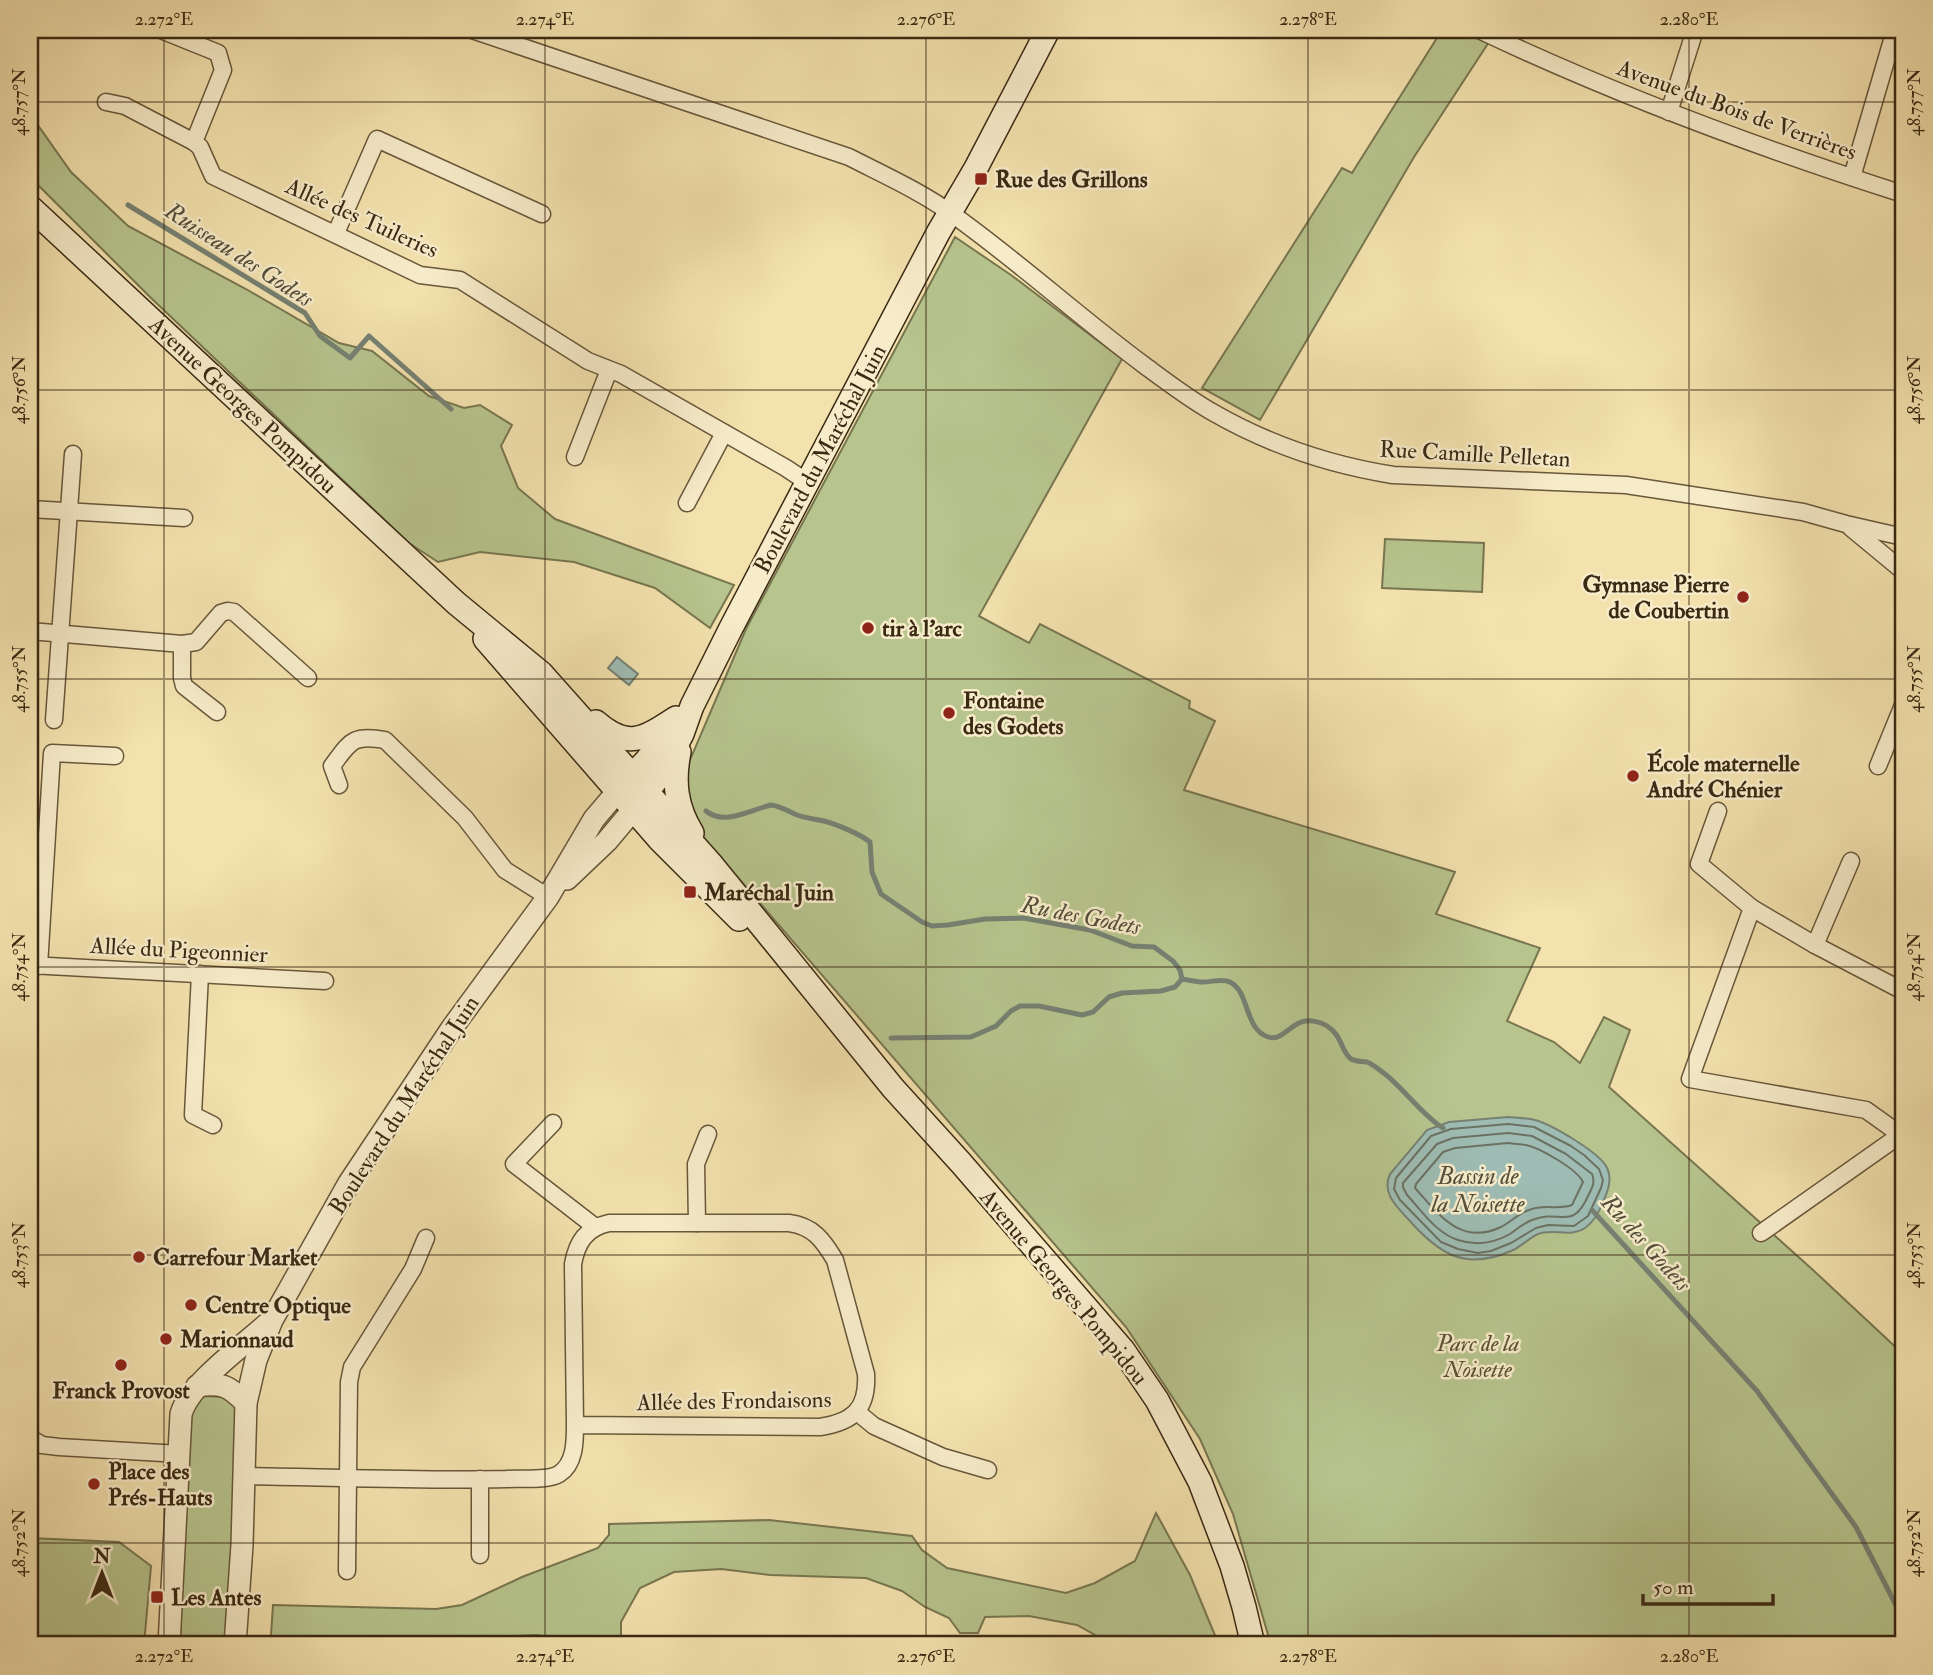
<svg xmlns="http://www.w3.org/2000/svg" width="1933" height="1675" font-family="'IM FELL Double Pica',serif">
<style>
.green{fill:#b7c48d;stroke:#787650;stroke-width:2}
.water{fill:#9ebcb3;stroke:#768173;stroke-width:2}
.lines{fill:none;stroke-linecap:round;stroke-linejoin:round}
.shore{stroke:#6c7263;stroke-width:2}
.stream{stroke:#768173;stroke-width:5}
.minor-casing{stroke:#68573a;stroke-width:19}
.tertiary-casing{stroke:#68573a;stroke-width:24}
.secondary-casing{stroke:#3a2913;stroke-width:26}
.minor{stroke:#f7ecca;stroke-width:16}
.tertiary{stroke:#f7ecca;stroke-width:21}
.secondary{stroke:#f7ecca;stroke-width:23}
.ticks{fill:none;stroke:#3a2913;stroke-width:2;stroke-opacity:0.45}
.poi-dot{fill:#8f2418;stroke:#f7ecca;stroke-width:2.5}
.labels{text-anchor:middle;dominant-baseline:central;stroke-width:5;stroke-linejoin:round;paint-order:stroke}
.street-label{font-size:23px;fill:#3a2913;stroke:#f7ecca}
.poi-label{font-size:23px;font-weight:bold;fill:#3a2913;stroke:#f7ecca;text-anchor:start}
.park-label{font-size:23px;font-style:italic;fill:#595032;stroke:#f7ecca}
.water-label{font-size:24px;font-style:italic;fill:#534e3b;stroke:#f7ecca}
.neatline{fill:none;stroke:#3a2913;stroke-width:2.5}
.ticks-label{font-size:18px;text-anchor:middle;fill:#3a2913}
</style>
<rect width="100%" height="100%" fill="#f3e2ae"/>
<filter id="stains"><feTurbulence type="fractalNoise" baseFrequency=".00286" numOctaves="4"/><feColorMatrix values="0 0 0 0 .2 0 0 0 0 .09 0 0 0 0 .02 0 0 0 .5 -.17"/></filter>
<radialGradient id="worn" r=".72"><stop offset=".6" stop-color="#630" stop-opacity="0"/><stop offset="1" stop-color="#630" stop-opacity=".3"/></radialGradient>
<g class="green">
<polygon points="1442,30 1461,30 1489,42 1414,157 1260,420 1202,388 1342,168 1352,173"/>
<polygon points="30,114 71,172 128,226 246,289 339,343 372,351 429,396 464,408 480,405 512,425 501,446 518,488 555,519 734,585 710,628 655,588 574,562 480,552 438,562 409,543 149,296 30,177"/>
<polygon points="955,237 1011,275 1122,359 979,616 1029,643 1040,624 1190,701 1189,708 1215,721 1184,790 1455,872 1436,914 1540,948 1507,1021 1554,1042 1580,1063 1604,1017 1630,1030 1609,1087 1813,1270 1903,1354 1903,1645 1271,1645 1233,1514 1200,1439 1126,1327 689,821 684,774 746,629"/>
<polygon points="1385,539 1484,543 1482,592 1382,588"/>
<path d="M204 1396C224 1396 228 1396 241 1413L230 1645H177L192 1406Z"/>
<polygon points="1156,1513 1190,1575 1219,1645 1113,1645 1077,1625 1029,1616 985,1617 978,1633 960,1633 949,1618 925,1607 902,1591 866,1578 770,1575 721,1569 674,1572 640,1588 621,1622 621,1645 536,1635 473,1638 442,1645 266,1645 271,1635 273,1605 436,1609 462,1605 522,1577 598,1548 609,1535 609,1524 769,1520 912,1536 922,1550 947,1568 1066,1593 1095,1583 1135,1561"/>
<polygon points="30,1538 119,1542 151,1566 144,1645 30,1645"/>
</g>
<g class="water">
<polygon points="617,657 638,674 629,685 608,668"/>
<path d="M1508 1117C1517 1118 1527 1118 1535 1120 1551 1124 1598 1152 1606 1166 1613 1178 1608 1191 1603 1202 1599 1212 1594 1222 1585 1228 1570 1238 1554 1228 1538 1234 1529 1238 1521 1247 1511 1251 1465 1271 1439 1254 1409 1220 1397 1207 1381 1193 1390 1174L1427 1130 1449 1122Z"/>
</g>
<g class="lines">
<g class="shore">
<polygon points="1508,1124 1534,1127 1571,1146 1584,1155 1599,1169 1603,1180 1601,1188 1588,1216 1574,1226 1548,1225 1536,1228 1511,1243 1491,1251 1478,1253 1458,1249 1441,1242 1400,1200 1394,1189 1396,1178 1431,1136 1451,1129"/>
<path d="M1508 1133 1532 1136 1566 1154 1592 1174C1595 1182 1593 1186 1589 1194 1572 1233 1561 1208 1532 1220 1524 1223 1517 1229 1510 1234 1494 1243 1476 1246 1458 1240 1436 1233 1422 1211 1407 1195L1403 1187V1183L1437 1144 1453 1138Z"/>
<path d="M1508 1143C1514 1144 1520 1144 1526 1145 1540 1148 1577 1169 1583 1182L1572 1205C1559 1210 1543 1204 1529 1210 1519 1213 1511 1222 1501 1227 1461 1246 1439 1215 1415 1188L1416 1184 1443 1152 1455 1148Z"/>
</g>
<g class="stream">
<polyline points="128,205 305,313 320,336 350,358 369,336 451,409"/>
<path d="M706 811C724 826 750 810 771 805 781 806 787 811 797 815 805 818 815 819 824 821 836 824 860 834 870 842L872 872 881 894 922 922 932 926 948 925 985 919 1023 918 1090 930 1132 946 1154 947 1173 961 1180 970 1182 979C1189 980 1196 982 1203 982 1212 982 1222 978 1230 982 1250 992 1244 1029 1268 1037 1286 1043 1293 1012 1321 1023 1343 1032 1340 1051 1351 1059 1356 1062 1362 1061 1367 1062 1373 1064 1379 1070 1385 1074 1403 1088 1424 1117 1443 1128"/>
<polyline points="891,1038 971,1037 996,1026 1011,1011 1020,1006 1039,1006 1082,1015 1093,1012 1109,997 1122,993 1161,991 1175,987 1182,979"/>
<polyline points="1592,1210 1757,1391 1856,1527 1903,1619"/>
</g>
<defs>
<g id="minor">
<polyline points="161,30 218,53 223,70 194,142 200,147 213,176 420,275 460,280 588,361 621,374 786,468 807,482"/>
<path d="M472 30 849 157C884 175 920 191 952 214 1018 261 1078 316 1144 365 1167 382 1189 399 1214 413 1270 445 1330 465 1393 475L1626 485 1803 512 1846 524 1903 537"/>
<path d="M1479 30C1616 95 1759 148 1903 194"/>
<polyline points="106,102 125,106 194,142"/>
<polyline points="1669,112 1695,30"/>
<polyline points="1852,177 1895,30"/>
<polyline points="336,233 377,139 542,214"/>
<polyline points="575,457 609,370"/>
<polyline points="687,503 724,433"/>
<polyline points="30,509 184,518"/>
<polyline points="1851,528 1903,571"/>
<polyline points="30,631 182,644 196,642 221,613 228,611 234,612 308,678"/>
<polyline points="182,644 182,678 184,686 217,712"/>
<polyline points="54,720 73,454"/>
<polyline points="1878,766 1903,705"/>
<path d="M339 785 332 766C350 742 352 734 385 740L465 818 505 870 548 897"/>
<polyline points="1718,811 1699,864 1752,908"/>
<polyline points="1815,945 1851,861"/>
<polyline points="30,965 325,981"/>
<polyline points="39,966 52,753 115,756"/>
<polyline points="200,974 193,1115 213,1125"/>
<polyline points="1903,991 1815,945 1752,908 1690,1079 1866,1110 1901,1135 1903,1140"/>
<polyline points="553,1123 514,1164 594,1226"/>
<polyline points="697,1223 696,1164 708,1134"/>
<polyline points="1761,1233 1903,1133"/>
<polyline points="857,1412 874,1426 943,1457 988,1470"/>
<polyline points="30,1438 42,1445 59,1447 180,1454"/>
<path d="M244 1476C331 1477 419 1481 506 1479 520 1478 548 1481 559 1474 575 1464 575 1442 575 1425L573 1264C577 1242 586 1228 609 1223H789C813 1226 823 1240 835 1260L866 1374C868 1409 853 1422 820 1427L575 1425"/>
<polyline points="480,1479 480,1555"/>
<polyline points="347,1571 349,1382 352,1367 413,1269 426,1238"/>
</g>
<g id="tertiary">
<polyline points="567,879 607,841 643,798"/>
<path d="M197 1386C222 1382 229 1386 246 1403"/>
<path d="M169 1645 181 1414C190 1383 243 1346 267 1324"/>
<polyline points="235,1645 242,1545 246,1403 256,1360 272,1320 349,1183 452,1028 548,897 594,819 617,792"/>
</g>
<g id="secondary">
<polyline points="30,207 456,603 541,673 712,865 893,1088 961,1163 1123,1350 1157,1400 1200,1482 1232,1566 1244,1607 1253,1645"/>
<polyline points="485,639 659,839 739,919"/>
<path d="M596 722C628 750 644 739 676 718"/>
<path d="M679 752C673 782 676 807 692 833"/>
<polyline points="623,785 647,760 670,728"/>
<polyline points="647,792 662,772 682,734 692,706 731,628 938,233 976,168 1048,30"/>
</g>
</defs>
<use href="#minor" class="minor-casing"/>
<use href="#tertiary" class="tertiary-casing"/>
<use href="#secondary" class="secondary-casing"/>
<use href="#minor" class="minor"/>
<use href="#tertiary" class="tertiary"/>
<use href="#secondary" class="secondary"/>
</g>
<path class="ticks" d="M164 30V1645M545 30V1645M926 30V1645M1308 30V1645M1689 30V1645M30 102H1903M30 390H1903M30 679H1903M30 967H1903M30 1255H1903M30 1543H1903"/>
<g class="poi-dot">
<rect x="974" y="172" width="14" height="14" rx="3.5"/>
<circle cx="1743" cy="597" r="7"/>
<circle cx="868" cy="628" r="7"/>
<circle cx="949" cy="713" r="7"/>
<circle cx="1633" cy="776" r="7"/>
<rect x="683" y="885" width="14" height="14" rx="3.5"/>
<circle cx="139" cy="1257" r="7"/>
<circle cx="191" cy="1305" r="7"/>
<circle cx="166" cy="1339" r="7"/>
<circle cx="121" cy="1365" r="7"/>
<circle cx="94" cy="1484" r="7"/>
<rect x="150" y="1590" width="14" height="14" rx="3.5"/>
</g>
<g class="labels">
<g class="street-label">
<text transform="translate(1737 110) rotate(20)">Avenue du Bois de Verrières</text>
<text transform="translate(362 218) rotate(24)">Allée des Tuileries</text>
<text transform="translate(243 405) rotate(43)">Avenue Georges Pompidou</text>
<text transform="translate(1475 454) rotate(3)">Rue Camille Pelletan</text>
<text transform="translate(820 459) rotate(-62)">Boulevard du Maréchal Juin</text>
<text transform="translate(179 950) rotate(3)">Allée du Pigeonnier</text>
<text transform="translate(404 1105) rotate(-57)">Boulevard du Maréchal Juin</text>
<text transform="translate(1064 1287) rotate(50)">Avenue Georges Pompidou</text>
<text transform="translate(734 1401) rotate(-1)">Allée des Frondaisons</text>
</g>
<g class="poi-label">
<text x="995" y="179">Rue des Grillons</text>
<text x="1729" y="584" text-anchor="end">Gymnase Pierre<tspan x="1729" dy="26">de Coubertin</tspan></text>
<text x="882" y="628">tir à l'arc</text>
<text x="963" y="700">Fontaine<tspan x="963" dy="26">des Godets</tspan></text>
<text x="1647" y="763">École maternelle<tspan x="1647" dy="26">André Chénier</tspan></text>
<text x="704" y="892">Maréchal Juin</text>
<text x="153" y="1257">Carrefour Market</text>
<text x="205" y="1305">Centre Optique</text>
<text x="180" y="1339">Marionnaud</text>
<text x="121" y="1390" text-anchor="middle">Franck Provost</text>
<text x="108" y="1471">Place des<tspan x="108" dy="26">Prés-Hauts</tspan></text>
<text x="171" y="1597">Les Antes</text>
</g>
<g class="park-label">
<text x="1478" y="1343">Parc de la<tspan x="1478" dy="26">Noisette</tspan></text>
</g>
<g class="water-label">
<text transform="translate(239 255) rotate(33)">Ruisseau des Godets</text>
<text transform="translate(1081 916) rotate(11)">Ru des Godets</text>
<text x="1478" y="1176">Bassin de<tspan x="1478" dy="28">la Noisette</tspan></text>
<text transform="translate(1646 1243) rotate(48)">Ru des Godets</text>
</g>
</g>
<rect width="1933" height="1675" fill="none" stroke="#f3e2ae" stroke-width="77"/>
<g transform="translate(102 1573)" stroke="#f7ecca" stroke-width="5" paint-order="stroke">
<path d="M0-5L12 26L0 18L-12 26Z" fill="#3a2913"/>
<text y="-10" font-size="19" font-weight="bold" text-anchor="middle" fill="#3a2913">N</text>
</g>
<path d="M1643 1594v10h130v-10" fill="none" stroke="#3a2913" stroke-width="3.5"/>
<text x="1653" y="1594" font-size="21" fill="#3a2913" stroke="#f7ecca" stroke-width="5" paint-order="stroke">50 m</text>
<rect x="38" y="38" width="1857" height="1598" class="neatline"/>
<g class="ticks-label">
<text x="164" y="25">2.272°E</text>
<text x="545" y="25">2.274°E</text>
<text x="926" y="25">2.276°E</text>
<text x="1308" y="25">2.278°E</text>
<text x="1689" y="25">2.280°E</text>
<text transform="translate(19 102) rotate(-90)" y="6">48.757°N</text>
<text transform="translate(1914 102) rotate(-90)" y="6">48.757°N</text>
<text transform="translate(19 390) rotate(-90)" y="6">48.756°N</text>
<text transform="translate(1914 390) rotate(-90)" y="6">48.756°N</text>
<text transform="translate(19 679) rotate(-90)" y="6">48.755°N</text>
<text transform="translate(1914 679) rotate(-90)" y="6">48.755°N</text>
<text transform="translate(19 967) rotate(-90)" y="6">48.754°N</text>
<text transform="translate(1914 967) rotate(-90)" y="6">48.754°N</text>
<text transform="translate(19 1255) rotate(-90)" y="6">48.753°N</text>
<text transform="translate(1914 1255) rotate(-90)" y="6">48.753°N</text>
<text transform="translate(19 1543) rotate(-90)" y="6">48.752°N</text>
<text transform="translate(1914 1543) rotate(-90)" y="6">48.752°N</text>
<text x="164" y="1662">2.272°E</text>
<text x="545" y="1662">2.274°E</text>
<text x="926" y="1662">2.276°E</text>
<text x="1308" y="1662">2.278°E</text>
<text x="1689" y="1662">2.280°E</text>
</g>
<rect width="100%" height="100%" filter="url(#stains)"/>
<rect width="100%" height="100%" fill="url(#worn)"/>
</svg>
